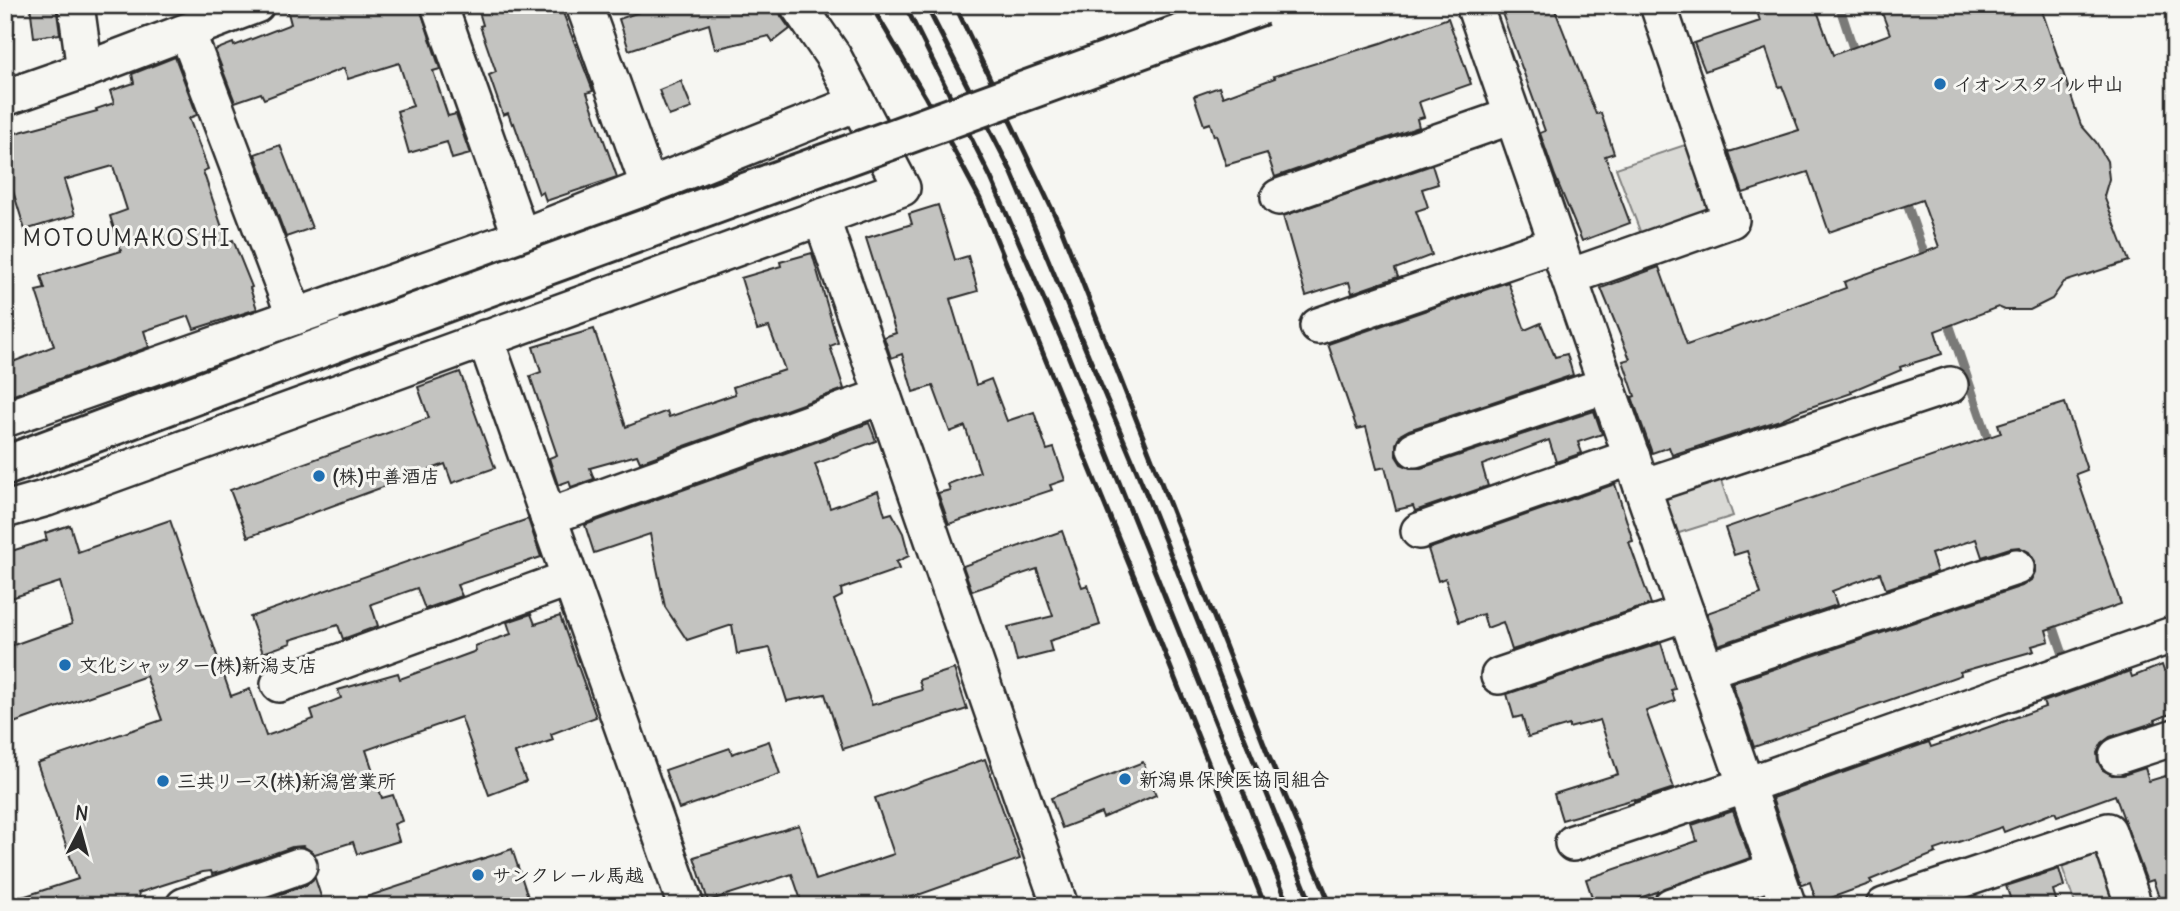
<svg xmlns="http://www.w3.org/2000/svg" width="2180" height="911" font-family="Delius,'Klee One',sans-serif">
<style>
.green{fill:#d9d9d5;stroke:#828280;stroke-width:2}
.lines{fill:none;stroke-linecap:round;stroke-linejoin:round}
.stream{stroke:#7a7a78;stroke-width:9}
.building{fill:#c3c3c0;stroke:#2b2b2b;stroke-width:2}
.street-casing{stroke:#2b2b2b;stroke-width:40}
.secondary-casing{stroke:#2b2b2b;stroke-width:44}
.street{stroke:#f6f6f2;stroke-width:35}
.secondary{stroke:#f6f6f2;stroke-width:38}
.rail{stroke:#2b2b2b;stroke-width:5}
.secondary-bridge-casing{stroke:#2b2b2b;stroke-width:44;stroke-linecap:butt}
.secondary-bridge{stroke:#f6f6f2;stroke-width:38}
.poi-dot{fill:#1f6fb2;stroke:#f6f6f2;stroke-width:2.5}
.labels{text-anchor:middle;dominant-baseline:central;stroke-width:6;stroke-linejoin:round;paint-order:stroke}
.poi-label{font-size:19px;font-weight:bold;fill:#2b2b2b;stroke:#f6f6f2;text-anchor:start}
.quarter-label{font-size:23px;letter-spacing:2px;fill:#2b2b2b;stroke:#f6f6f2}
</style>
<rect width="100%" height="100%" fill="#f6f6f2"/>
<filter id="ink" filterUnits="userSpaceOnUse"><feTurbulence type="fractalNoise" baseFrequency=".0143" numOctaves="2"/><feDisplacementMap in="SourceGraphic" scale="14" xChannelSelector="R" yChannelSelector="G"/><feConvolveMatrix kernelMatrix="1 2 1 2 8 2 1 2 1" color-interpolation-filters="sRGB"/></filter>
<g filter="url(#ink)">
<g class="green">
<polygon points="1688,144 1708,205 1704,216 1643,239 1616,168"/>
<polygon points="1715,463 1733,516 1660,539 1642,487"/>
<polygon points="2090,851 2101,854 2120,906 2076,906 2060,861"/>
</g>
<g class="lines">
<g class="stream">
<polyline points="1839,5 1856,57"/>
<polyline points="1904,195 1927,262"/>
<polyline points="1946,315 1991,447"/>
<polyline points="2025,543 2038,582"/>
<polyline points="2051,619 2065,660"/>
</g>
</g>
<g class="building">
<polygon points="30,5 56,5 60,34 34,37"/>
<polygon points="286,5 419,5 440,69 433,71 448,116 456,114 470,154 452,159 447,142 409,153 397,111 413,106 399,63 348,79 344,68 264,99 261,93 235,102 215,50 233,43 234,46 291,24"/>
<polygon points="477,5 560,5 593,91 587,93 617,177 546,201 543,192 539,194 514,123 512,124 508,113 503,115 489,75 496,72 480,26 483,25"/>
<polygon points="659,5 778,5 781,16 790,29 773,42 769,36 715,49 709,24 629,50 619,19"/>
<polygon points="1499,5 1553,5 1596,114 1601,113 1614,153 1605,156 1630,223 1582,241 1555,176 1540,133 1545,131"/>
<polygon points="1755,5 1815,5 1833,55 1890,34 1879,5 2040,5 2081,125 2096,142 2107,161 2109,179 2104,196 2129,261 2064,282 2052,299 2030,310 2005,310 1998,307 1935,331 1942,354 1900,367 1901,370 1851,391 1852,393 1799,411 1780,420 1672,455 1669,447 1652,453 1632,397 1635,396 1623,361 1630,359 1601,288 1659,267 1687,345 1846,288 1844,282 1939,247 1922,200 1829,232 1808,172 1743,193 1729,152 1799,130 1782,86 1779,87 1766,49 1705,71 1694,43 1760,21"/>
<polygon points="1448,18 1471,84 1419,102 1424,117 1417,119 1419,127 1275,177 1267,153 1226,165 1216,135 1214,136 1210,123 1204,125 1194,96 1219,87 1223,97 1275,78 1274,76 1381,43"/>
<polygon points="175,57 197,115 189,118 208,169 203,171 227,242 233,240 252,287 250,288 257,309 194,329 189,316 144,331 149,347 5,398 5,365 54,346 36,291 45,289 41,276 121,251 110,216 127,210 113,166 64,180 75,215 25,230 5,165 5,136 97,111 96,109 114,103 110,91 134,83 132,74"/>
<polygon points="681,81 692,108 669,116 659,90"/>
<polygon points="280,145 312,228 286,237 255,154"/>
<polygon points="1432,165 1438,184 1422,189 1428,207 1416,211 1432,255 1395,269 1398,277 1352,293 1349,282 1306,296 1283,216"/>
<polygon points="938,205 955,260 968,256 978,291 950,299 976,385 991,379 1007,421 1034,412 1047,450 1054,448 1065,480 1050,485 1052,490 949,524 938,493 950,490 948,484 980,472 965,426 950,432 933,386 913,392 902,354 891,358 884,337 896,333 866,238 912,224 909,214"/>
<polygon points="812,253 838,343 830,346 844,389 640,462 637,455 590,468 594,479 571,487 569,481 558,485 549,458 557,455 530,376 541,372 533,347 594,329 626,427 667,411 669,417 735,394 733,387 785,370 769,327 757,330 741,278 781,266 780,262"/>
<polygon points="1508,282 1525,330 1541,323 1555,357 1567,354 1573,375 1409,430 1400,435 1396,444 1396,456 1401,464 1410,468 1421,468 1594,411 1602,434 1578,442 1582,453 1556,462 1549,440 1482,465 1488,486 1415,511 1413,506 1396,510 1385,467 1377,469 1366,427 1357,429 1328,344"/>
<polygon points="460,372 495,468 452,483 445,464 248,537 230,490 429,418 418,387"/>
<polygon points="2065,403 2087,470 2076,474 2121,604 2046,630 2049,641 2032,646 2034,651 1960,672 1961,675 1927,687 1754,747 1732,683 2022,586 2031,580 2035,572 2035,561 2029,552 2019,547 2010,548 1982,557 1976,539 1931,554 1937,572 1886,589 1880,573 1832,591 1837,605 1718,645 1707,613 1761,594 1747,551 1734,555 1725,528 2001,433 1998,424"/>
<polygon points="869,423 876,441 815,464 830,508 878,491 885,515 892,513 903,533 909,556 896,562 899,569 841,589 842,596 834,600 872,705 922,690 919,680 954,669 967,709 843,749 825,694 787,701 770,648 737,654 732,625 687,640 665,607 650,534 594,553 585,525"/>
<polygon points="1615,484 1633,541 1629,542 1651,604 1512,650 1503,622 1487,628 1483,614 1459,622 1445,578 1438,581 1428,549"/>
<polygon points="528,519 541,557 457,585 462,596 425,609 417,588 371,604 378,626 343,639 338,625 290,640 291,643 263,653 250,617"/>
<polygon points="170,520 231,696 250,689 266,736 314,719 311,710 341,698 338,690 398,673 400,679 476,651 475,646 511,634 507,622 531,614 535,624 560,616 596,717 551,734 553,740 515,753 526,781 489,795 461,717 366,750 382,798 393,795 402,821 394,824 399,841 357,854 353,842 315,854 303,846 292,847 224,871 212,874 211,871 203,872 138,893 143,906 11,906 10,901 78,879 37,763 162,720 146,676 5,726 5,648 72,624 60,582 5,600 5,553 47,540 45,533 70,525 78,552"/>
<polygon points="1062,531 1082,587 1088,585 1100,625 1049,641 1052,652 1017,661 1008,627 1053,616 1037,569 972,591 963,566"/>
<polygon points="1661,643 1675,689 1671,690 1675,701 1646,711 1674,788 1634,801 1634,799 1562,820 1554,794 1618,774 1600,720 1569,728 1569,725 1528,737 1522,716 1514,718 1507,694"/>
<polygon points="2162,665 2164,671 2175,667 2175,712 2155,720 2156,722 2110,737 2102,743 2097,753 2098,762 2103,770 2112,775 2123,775 2145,768 2149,781 2175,773 2175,906 2162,906 2153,880 2147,882 2115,795 2057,816 2055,812 2004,832 2002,827 1935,850 1936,853 1870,880 1872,883 1817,903 1810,882 1802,885 1772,798 1929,742 1931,747 1952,740 2045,707 2043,702 2130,671 2132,677"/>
<polygon points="769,741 780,774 679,809 665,770 730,748 732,754"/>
<polygon points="985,759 1020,859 887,906 803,906 792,874 708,901 694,857 799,825 816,880 894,854 875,798"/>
<polygon points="1143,762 1156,795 1103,818 1101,813 1062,828 1051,798"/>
<polygon points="1733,811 1750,858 1618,906 1595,906 1586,879 1697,841 1692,825"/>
<polygon points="512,849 531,906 354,906 354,901"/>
<polygon points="2059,869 2064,886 2053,890 2058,906 2013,906 2006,886"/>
<polygon points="315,878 324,906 246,906 306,885"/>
<polygon points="1763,896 1767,906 1734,906"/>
</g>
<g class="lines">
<defs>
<g id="street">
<polyline points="76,5 85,70"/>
<polyline points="439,5 521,237"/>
<polyline points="584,5 649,187"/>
<polyline points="1474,5 1788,906"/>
<polyline points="187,32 295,317"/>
<polyline points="5,98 85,70 256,5"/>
<polyline points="1279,197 1512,116"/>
<polyline points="821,217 1060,906"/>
<polyline points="1569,277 1731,220 1658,5"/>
<polyline points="1318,326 1557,244"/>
<polyline points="485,338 686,906"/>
<polyline points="5,419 521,237 857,103"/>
<polyline points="1415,449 1607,385"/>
<polyline points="1642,487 1950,385"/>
<polyline points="5,510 47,498 902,188 833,56 798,5"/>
<polyline points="548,517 883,396"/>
<polyline points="1419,531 1632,457"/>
<polyline points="1706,670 2016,567"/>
<polyline points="1499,676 1686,613"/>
<polyline points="279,684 570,578"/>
<polyline points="2117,756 2175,737"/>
<polyline points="1573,843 1747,785 2175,634"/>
<polyline points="184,906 299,866"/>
<polyline points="1671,906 1776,870"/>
<polyline points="1884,906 2108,831 2134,906"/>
</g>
<polyline id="secondary" points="5,466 347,338"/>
</defs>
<use href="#street" class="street-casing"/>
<use href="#secondary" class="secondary-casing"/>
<use href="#street" class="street"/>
<use href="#secondary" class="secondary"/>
<g class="rail">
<polyline points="871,5 926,98 980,199 1149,613 1265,906"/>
<polyline points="905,5 991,178 1066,350 1289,906"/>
<polyline points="926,5 1011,171 1146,493 1312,906"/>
<polyline points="955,5 1061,228 1267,752 1331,906"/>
</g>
<defs>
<polyline id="secondary-bridge" points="347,338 1261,5"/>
</defs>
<use href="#secondary-bridge" class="secondary-bridge-casing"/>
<use href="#secondary-bridge" class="secondary-bridge"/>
</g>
</g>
<g class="poi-dot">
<circle cx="1940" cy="84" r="7"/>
<circle cx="319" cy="476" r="7"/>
<circle cx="65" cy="665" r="7"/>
<circle cx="1125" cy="779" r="7"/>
<circle cx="163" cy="781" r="7"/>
<circle cx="478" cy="875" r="7"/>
</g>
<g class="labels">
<g class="poi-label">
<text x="1954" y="84">イオンスタイル中山</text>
<text x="333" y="476">(株)中善酒店</text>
<text x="79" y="665">文化シャッター(株)新潟支店</text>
<text x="1139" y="779">新潟県保険医協同組合</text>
<text x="177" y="781">三共リース(株)新潟営業所</text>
<text x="492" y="875">サンクレール馬越</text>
</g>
<g class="quarter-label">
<text x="127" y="237">MOTOUMAKOSHI</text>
</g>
</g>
<rect width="2180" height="911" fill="none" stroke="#f6f6f2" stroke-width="28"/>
<rect x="14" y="14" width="2152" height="883" fill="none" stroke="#2b2b2b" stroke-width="2.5" filter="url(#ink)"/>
<g transform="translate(80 830) rotate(6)" stroke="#f6f6f2" stroke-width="5" paint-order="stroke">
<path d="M0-5L12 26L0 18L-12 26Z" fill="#2b2b2b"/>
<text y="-10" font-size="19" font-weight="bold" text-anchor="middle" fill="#2b2b2b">N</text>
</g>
</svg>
